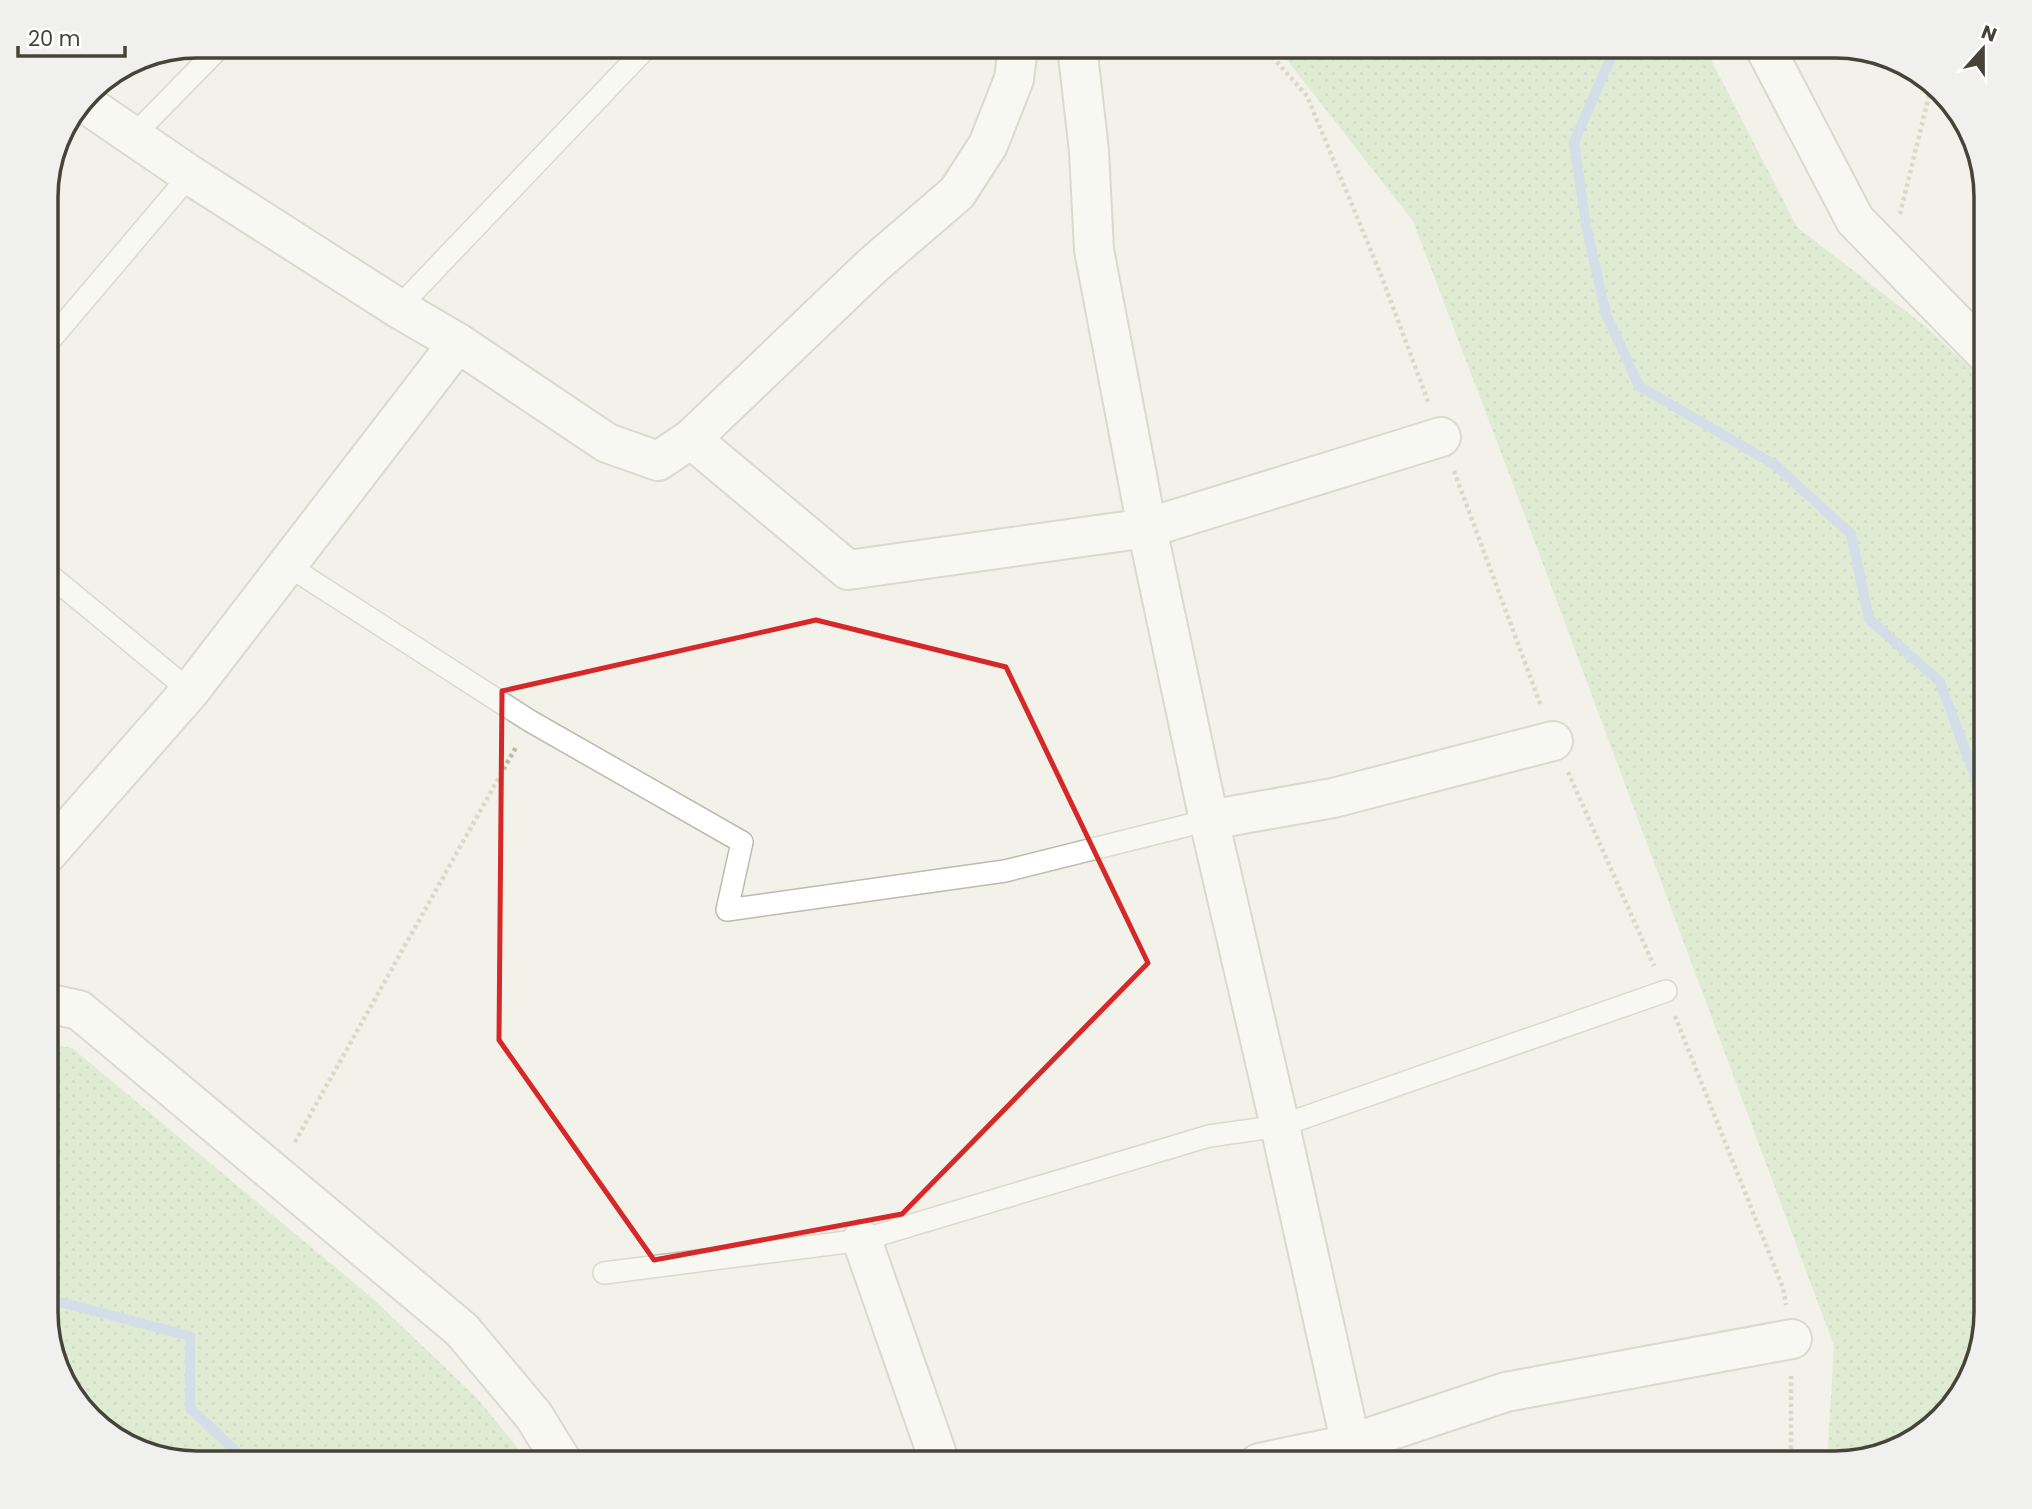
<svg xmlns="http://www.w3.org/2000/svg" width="2032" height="1509" font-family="Poppins,sans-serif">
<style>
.grass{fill:url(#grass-dots)}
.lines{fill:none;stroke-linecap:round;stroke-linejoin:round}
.stream{stroke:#aec5e8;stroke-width:10}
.service-casing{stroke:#bdbbad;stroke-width:24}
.minor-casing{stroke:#bdbbad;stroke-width:42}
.tertiary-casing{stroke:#bdbbad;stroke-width:42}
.path{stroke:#beb9a0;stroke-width:4.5;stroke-dasharray:3.5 3.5;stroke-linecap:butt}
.service{stroke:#fff;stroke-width:21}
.minor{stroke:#fff;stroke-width:38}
.tertiary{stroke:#fff;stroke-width:38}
.marked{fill:none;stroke:#d62828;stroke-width:5;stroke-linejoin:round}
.rim{fill:none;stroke:#464339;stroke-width:3.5}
</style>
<defs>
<pattern id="grass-dots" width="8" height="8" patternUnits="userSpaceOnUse" patternTransform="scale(1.75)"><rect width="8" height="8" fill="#c7e2b8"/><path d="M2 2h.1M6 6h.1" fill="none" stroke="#acc39f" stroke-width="1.8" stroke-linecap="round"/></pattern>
</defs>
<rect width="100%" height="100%" fill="#f3f2ea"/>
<g class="grass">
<polygon points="1276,46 1704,46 1797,227 1925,326 1986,383 1986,1312 1955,1405 1902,1448 1835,1463 1827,1463 1834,1346 1524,513 1413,221"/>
<polygon points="46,1043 72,1048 371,1297 477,1398 530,1463 197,1463 104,1432 61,1379 46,1321"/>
</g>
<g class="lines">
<g class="stream">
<polyline points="1616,46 1574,142 1586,225 1606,314 1639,386 1775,465 1851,534 1869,619 1940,682 1973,771 1986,828"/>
<polyline points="46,1296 52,1300 190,1336 190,1408 245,1460 245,1463"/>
</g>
<defs>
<g id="service">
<polyline points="133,136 221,46"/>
<polyline points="398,308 648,46"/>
<polyline points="46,345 190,175"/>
<polyline points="287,565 530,721 742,842 727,910 1005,871 1209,820"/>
<polyline points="46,572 190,691"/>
<polyline points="604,1273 862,1240 1209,1136 1280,1126 1666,991"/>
</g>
<g id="minor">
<polyline points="1764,46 1855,220 1986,354"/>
<polyline points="83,102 190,175 398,308 458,343 607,443 658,461 691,439 872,266 957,193 988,145 1014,79 1018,46"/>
<polyline points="691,439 848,570 1147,528 1441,437"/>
<polyline points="1209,820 1333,798 1553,741"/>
<polyline points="46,855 190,691 458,343"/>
<polyline points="862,1240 940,1463"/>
<polyline points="1350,1444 1506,1392 1792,1339"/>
</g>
<g id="tertiary">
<polyline points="1077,46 1089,151 1094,250 1147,528 1209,820 1280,1126 1355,1463"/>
<polyline points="46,1003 79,1010 462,1330 534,1416 563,1463"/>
<polyline points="1259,1463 1350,1444"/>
</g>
</defs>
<use href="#service" class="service-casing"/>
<use href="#minor" class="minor-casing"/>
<use href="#tertiary" class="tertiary-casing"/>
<g class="path">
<polyline points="1263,46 1307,96 1381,275 1429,404"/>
<polyline points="1900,214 1932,83"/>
<polyline points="1454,471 1541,706"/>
<polyline points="1568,772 1654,966"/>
<polyline points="1675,1016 1783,1288 1786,1305"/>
<polyline points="295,1142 516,747"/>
<polyline points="491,1463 507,1445"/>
<polyline points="1791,1463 1791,1376"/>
</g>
<use href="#service" class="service"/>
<use href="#minor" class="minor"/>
<use href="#tertiary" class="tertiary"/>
</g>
<path d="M0 0H2032V1509H0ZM816 620 1006 667 1148 963 902 1214 654 1260 499 1040 502 691Z" fill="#f3f2ea" fill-opacity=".55" fill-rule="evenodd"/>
<path class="marked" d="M816 620 1006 667 1148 963 902 1214 654 1260 499 1040 502 691Z"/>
<path d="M0 0H2032V1509H0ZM197 58H1835A139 139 0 0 1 1974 197V1312A139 139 0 0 1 1835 1451H197A139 139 0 0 1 58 1312V197A139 139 0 0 1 197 58Z" fill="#f0f0ef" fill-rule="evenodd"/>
<path class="rim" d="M197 58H1835A139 139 0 0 1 1974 197V1312A139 139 0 0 1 1835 1451H197A139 139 0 0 1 58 1312V197A139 139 0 0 1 197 58Z"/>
<g transform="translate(1983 49) rotate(21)" stroke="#ffffff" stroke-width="5" paint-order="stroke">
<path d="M0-5L12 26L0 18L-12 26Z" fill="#464339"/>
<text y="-10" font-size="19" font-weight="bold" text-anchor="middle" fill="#464339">N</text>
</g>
<path d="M18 46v10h107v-10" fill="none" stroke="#464339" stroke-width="3.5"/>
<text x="28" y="46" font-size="21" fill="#464339" stroke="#ffffff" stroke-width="5" paint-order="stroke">20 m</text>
</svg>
